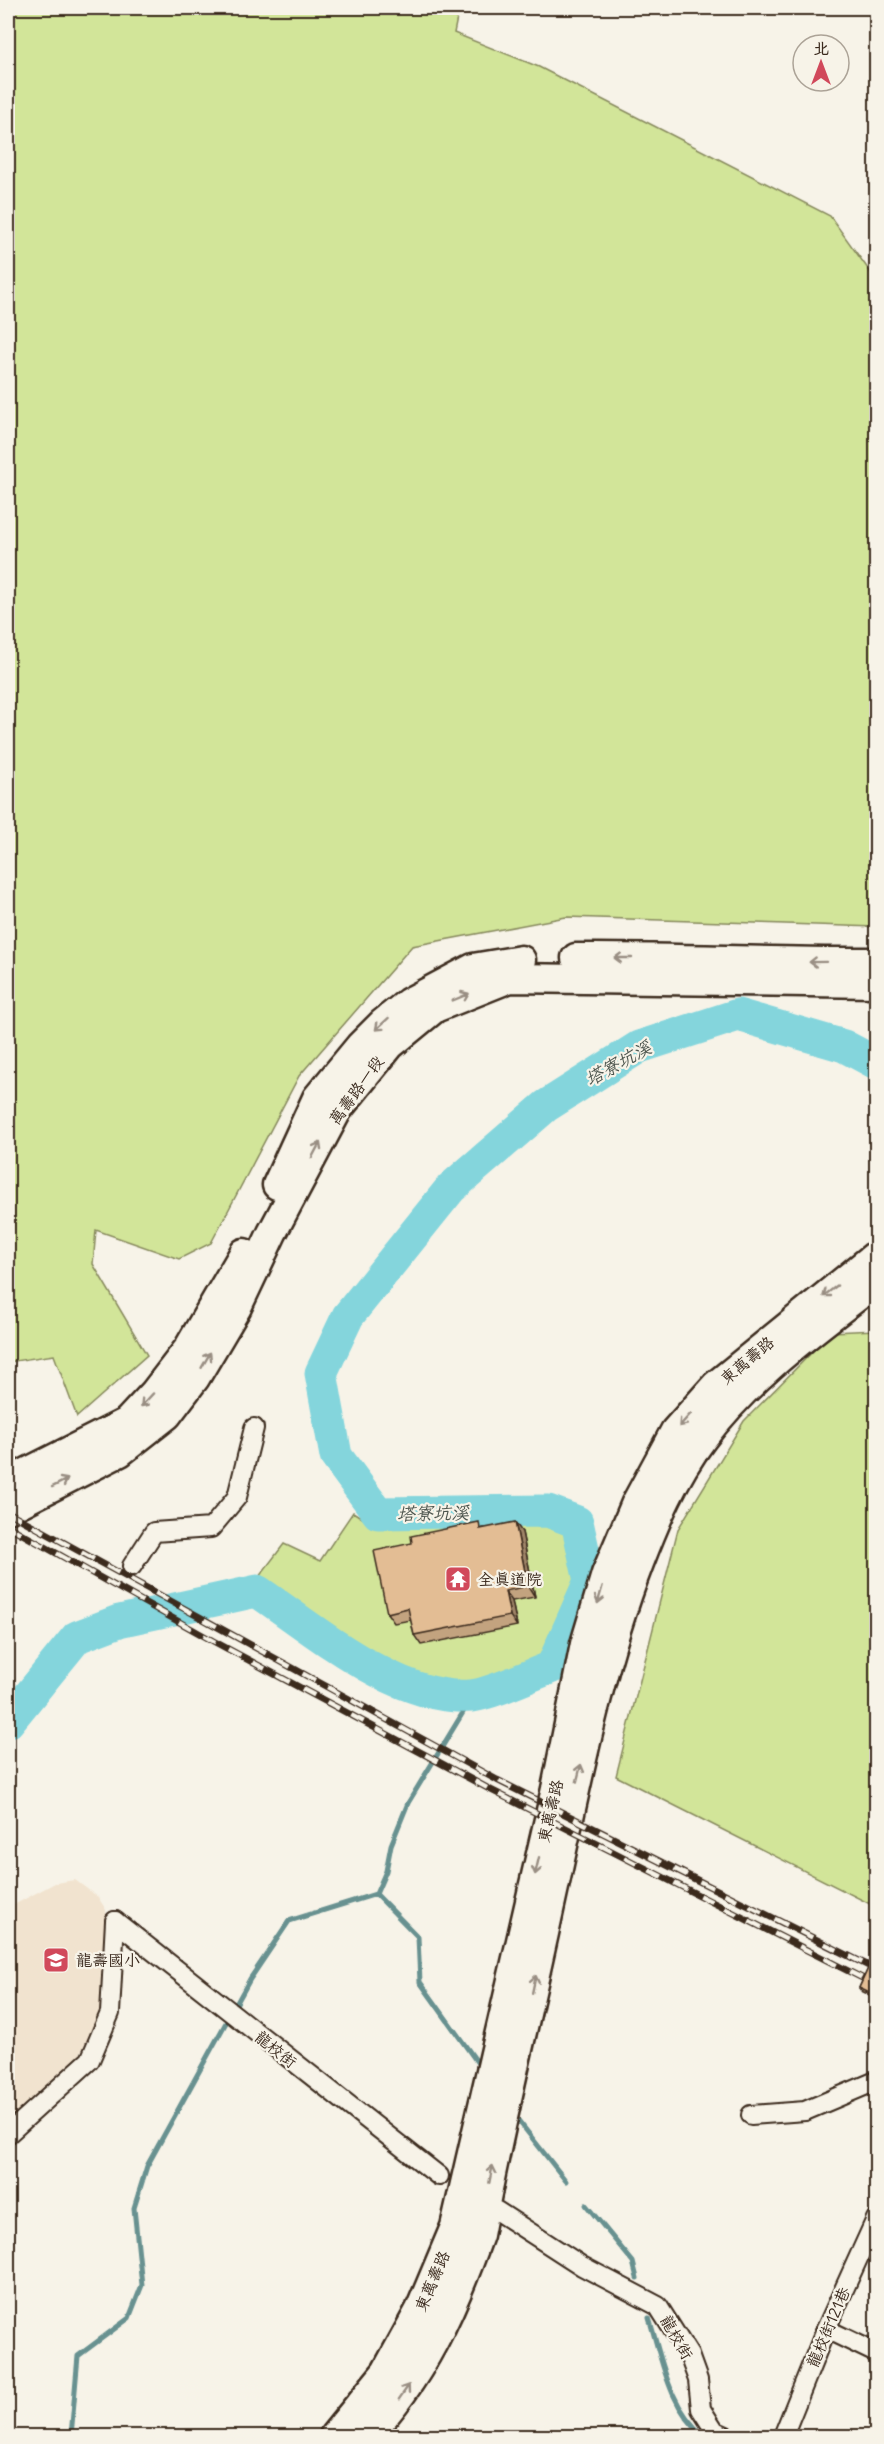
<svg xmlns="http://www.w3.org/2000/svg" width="884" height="2444" viewBox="0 0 884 2444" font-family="Delius,'LXGW WenKai TC',sans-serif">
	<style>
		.built { fill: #f1e3cf }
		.green { fill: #d2e599; stroke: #86885c; stroke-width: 1.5 }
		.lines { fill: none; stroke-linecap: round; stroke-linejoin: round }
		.stream { stroke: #679190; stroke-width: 5 }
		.river { stroke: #84d5dc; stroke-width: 33 }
		.street-casing { stroke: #3b2a1e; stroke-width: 22 }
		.primary-casing { stroke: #3b2a1e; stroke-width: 33 }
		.street { stroke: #f7f3e8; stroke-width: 18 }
		.primary { stroke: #f7f3e8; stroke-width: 28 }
		.rail-casing { stroke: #3b2a1e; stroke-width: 7 }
		.rail { stroke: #f7f3e8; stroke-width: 4.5; stroke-dasharray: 14; stroke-linecap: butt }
		.wall { fill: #c3a37f; stroke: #3b2a1e; stroke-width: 1.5 }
		.shaded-wall { fill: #9f8468; stroke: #3b2a1e; stroke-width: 1.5 }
		.building { fill: #e3bd94; stroke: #3b2a1e; stroke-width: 1.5 }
		.oneway { stroke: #998e83 }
		.labels { text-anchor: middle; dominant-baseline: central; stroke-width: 4.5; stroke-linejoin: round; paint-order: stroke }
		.street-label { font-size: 16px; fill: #3b2a1e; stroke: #f7f3e8 }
		.poi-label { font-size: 16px; fill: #3b2a1e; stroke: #f7f3e8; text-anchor: start }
		.water-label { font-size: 18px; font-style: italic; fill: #4d554e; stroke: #f7f3e8 }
	</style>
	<rect width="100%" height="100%" fill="#f7f3e8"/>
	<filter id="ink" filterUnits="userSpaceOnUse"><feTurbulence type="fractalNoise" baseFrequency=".0167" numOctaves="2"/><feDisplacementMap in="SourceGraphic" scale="12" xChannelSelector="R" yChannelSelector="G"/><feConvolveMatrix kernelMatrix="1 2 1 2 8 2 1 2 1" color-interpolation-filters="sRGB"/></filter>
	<g filter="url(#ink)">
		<path class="built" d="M75 1880 98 1897 106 1910 104 2010 78 2058 8 2124V1908L55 1883Z"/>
		<g class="green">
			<path d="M8 8H459L454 33 539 67 830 216 876 280V927L566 917 412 946 299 1076 211 1243 179 1259 96 1230 93 1264 147 1355 77 1417 54 1355 8 1362Z"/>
			<path d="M876 1330V1907L616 1776 678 1529 744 1421 832 1332Z"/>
			<path d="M353 1512 373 1525 538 1522 569 1531 580 1578 550 1656 482 1683 449 1688 389 1669 255 1582 284 1544 320 1561Z"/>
		</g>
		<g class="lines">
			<g class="stream">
				<path d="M376 1894 418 1937 420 1982 477 2062"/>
				<path d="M514 2115 566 2181"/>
				<path d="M586 2205 633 2262 637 2278"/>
				<path d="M649 2318C662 2360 669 2408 704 2436"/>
				<path d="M71 2436 78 2356 129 2318 142 2285 134 2208 147 2166 250 1979 289 1921 376 1894 386 1871 391 1845 408 1803 473 1696"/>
			</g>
			<path class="river" d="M8 1722 77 1637 119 1621 257 1591C315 1630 399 1702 471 1696 491 1694 531 1675 552 1667L590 1581 577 1522 548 1511 378 1513 336 1456 321 1373 348 1316 451 1188 546 1106 639 1047 738 1015 844 1046 876 1063"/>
			<defs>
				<g id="street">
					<path d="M132 1566 154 1532 211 1528 237 1497 254 1428"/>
					<path d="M115 1921 439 2176"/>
					<path d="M751 2115 805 2111 876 2081"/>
					<path d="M8 2134 90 2060 110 2013 115 1921"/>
					<path d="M497 2211 582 2266 658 2306 689 2355 698 2380 701 2409 715 2431 726 2436"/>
					<path d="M826 2329 876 2353"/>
					<path d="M783 2436 826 2329 876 2219"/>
				</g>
				<g id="primary">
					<path d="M576 958C676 957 776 963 876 962"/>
					<path d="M277 1185 317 1098 360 1046 383 1023 409 1002 473 968 521 960"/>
					<path d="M8 1482 127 1422 154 1393 188 1349 244 1253"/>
					<path d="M8 1509 120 1452 167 1415 195 1378 237 1307 272 1233 338 1109 390 1045 435 1008 510 978 876 983"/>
					<path d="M334 2436 386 2372 420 2310 455 2227 556 1789 585 1644 606 1574 636 1503 675 1431 716 1385 876 1255"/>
					<path d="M366 2436C422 2378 452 2310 479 2235 499 2126 526 2018 549 1910 575 1793 596 1675 639 1563 656 1519 674 1476 702 1439 750 1375 814 1330 876 1282"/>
				</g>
			</defs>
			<use href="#street" class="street-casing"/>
			<use href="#primary" class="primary-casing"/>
			<use href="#street" class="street"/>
			<use href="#primary" class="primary"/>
			<defs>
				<g id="rail">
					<path d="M8 1512 497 1780 875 1969"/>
					<path d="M8 1526 215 1642 491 1790 868 1981"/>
				</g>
			</defs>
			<use href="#rail" class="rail-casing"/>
			<use href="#rail" class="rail"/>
		</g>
		<g class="wall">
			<path d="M483 1528 522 1532 535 1597 512 1601 517 1626 421 1645 414 1635 411 1620 394 1623 387 1613Z"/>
			<path d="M876 1951V1998L861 1991 859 1988Z"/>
		</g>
		<g class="shaded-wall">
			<path d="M515 1522 522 1532 535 1597 528 1586Z"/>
			<path d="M505 1591 512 1601 517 1626 510 1616Z"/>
		</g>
		<g class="building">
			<path d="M479 1522 480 1529 515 1522 528 1586 505 1591 510 1616 414 1635 408 1608 387 1613 374 1551 412 1543 411 1536Z"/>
			<path d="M876 1951V1996L859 1988Z"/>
		</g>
		<defs><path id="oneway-shaft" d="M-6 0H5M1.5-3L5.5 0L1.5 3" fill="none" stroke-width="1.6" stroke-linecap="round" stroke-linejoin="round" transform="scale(1.5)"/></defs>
		<g class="oneway">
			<use href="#oneway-shaft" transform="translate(623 958) rotate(180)"/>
			<use href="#oneway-shaft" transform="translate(818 962) rotate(179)"/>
			<use href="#oneway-shaft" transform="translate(461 997) rotate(-23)"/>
			<use href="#oneway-shaft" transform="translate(382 1024) rotate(138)"/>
			<use href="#oneway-shaft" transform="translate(316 1150) rotate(-62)"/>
			<use href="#oneway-shaft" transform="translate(830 1291) rotate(142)"/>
			<use href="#oneway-shaft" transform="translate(206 1360) rotate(-60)"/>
			<use href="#oneway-shaft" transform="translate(147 1400) rotate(133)"/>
			<use href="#oneway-shaft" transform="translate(685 1420) rotate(132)"/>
			<use href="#oneway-shaft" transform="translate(60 1483) rotate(-27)"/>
			<use href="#oneway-shaft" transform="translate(600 1595) rotate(106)"/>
			<use href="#oneway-shaft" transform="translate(579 1773) rotate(-76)"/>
			<use href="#oneway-shaft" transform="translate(537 1866) rotate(103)"/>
			<use href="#oneway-shaft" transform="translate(534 1984) rotate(-78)"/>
			<use href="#oneway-shaft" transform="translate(491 2174) rotate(-79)"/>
			<use href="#oneway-shaft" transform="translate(404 2392) rotate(-55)"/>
		</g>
	</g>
	<defs>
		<symbol id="temple-square" viewBox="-11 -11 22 22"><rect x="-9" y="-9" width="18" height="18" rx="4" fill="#d1495b" stroke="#f7f3e8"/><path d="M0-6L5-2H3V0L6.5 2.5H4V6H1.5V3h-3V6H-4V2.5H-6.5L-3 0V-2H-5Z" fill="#fff"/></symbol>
		<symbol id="school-square" viewBox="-11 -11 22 22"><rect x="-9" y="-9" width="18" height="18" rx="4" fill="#d1495b" stroke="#f7f3e8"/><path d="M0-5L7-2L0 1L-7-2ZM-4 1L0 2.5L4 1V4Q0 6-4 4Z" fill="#fff"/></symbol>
	</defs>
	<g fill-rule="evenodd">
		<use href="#temple-square" x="443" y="1564" width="30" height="30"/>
		<use href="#school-square" x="41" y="1945" width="30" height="30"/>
	</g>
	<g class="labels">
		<g class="street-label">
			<text transform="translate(356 1090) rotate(-54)">萬壽路一段</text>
			<text transform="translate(747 1360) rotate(-40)">東萬壽路</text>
			<text transform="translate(550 1811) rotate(-77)">東萬壽路</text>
			<text transform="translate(276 2049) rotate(38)">龍校街</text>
			<text transform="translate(432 2281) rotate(-67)">東萬壽路</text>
			<text transform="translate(828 2327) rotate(-67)">龍校街121巷</text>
			<text transform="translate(677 2337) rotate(60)">龍校街</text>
		</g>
		<g class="poi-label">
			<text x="478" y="1579">全真道院</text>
			<text x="76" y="1960">龍壽國小</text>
		</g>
		<g class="water-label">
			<text transform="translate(618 1063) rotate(-29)">塔寮坑溪</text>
			<text transform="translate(433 1513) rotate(-1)">塔寮坑溪</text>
		</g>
	</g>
	<rect width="884" height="2444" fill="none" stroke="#f7f3e8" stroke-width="30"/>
	<rect x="15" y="15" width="854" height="2414" fill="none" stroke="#3b2a1e" stroke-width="2" filter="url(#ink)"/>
	<g transform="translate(821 63)"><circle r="28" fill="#f7f3e8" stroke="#aca397" stroke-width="1.5"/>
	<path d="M0-4.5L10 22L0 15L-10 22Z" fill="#d1495b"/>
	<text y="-9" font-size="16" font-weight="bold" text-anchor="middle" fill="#3b2a1e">北</text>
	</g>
</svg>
